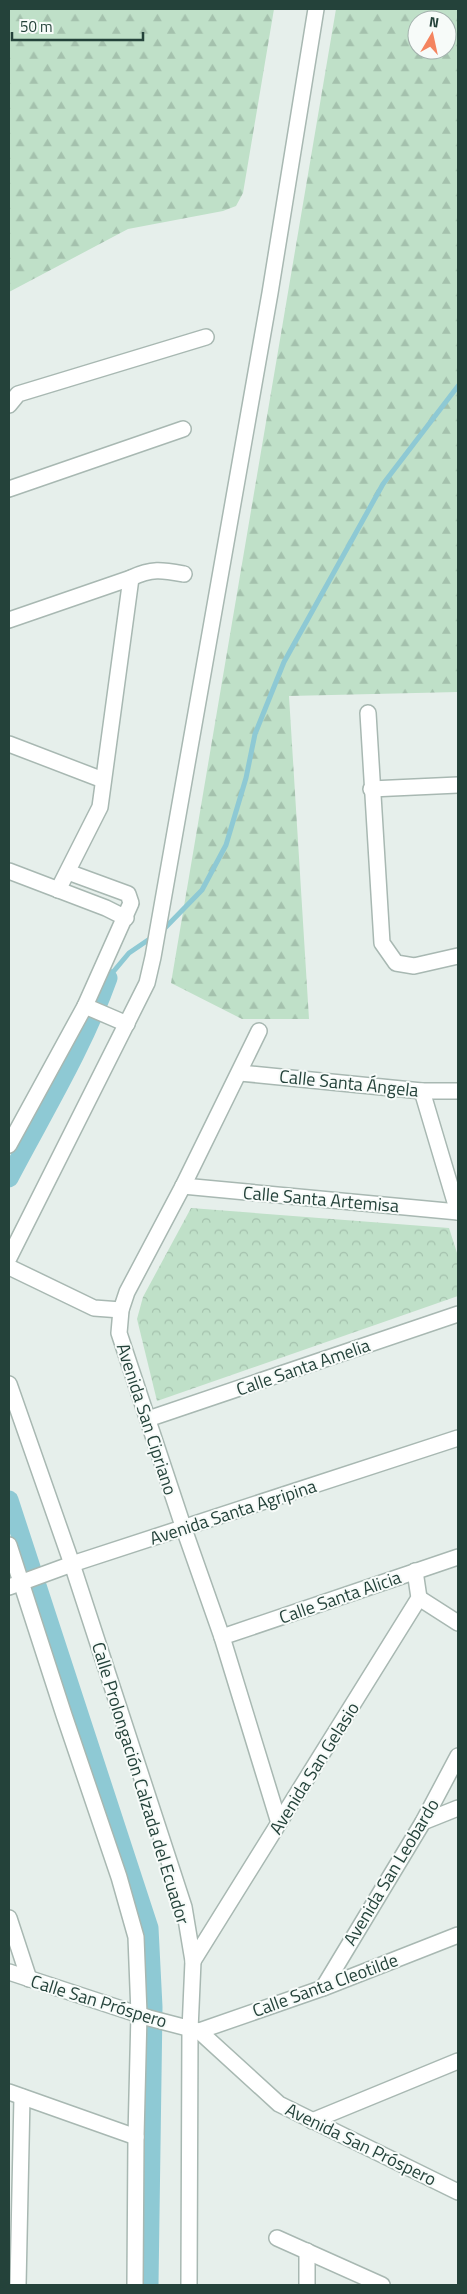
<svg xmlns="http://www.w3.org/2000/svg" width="467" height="2294" viewBox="0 0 467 2294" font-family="'Titillium Web',sans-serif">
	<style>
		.forest { fill: url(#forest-firs); fill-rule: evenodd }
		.park { fill: url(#park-crowns) }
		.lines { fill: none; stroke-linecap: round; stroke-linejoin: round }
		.stream { stroke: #8ec9d4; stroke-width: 5 }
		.canal { stroke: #8ec9d4; stroke-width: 19 }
		.minor-casing { stroke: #a8b8b2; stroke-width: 18 }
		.minor { stroke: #fff; stroke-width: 15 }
		.labels { text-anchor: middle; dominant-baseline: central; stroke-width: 4; stroke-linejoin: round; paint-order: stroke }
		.street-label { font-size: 18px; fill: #24423a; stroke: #f7fbf9 }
	</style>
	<defs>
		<pattern id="forest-firs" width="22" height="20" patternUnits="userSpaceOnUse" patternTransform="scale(1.25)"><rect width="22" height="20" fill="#bfe0c8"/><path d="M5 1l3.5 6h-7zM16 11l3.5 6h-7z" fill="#a4c1ad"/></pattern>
		<pattern id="park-crowns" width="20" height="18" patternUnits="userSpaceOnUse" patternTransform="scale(1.25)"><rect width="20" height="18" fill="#bfe0c8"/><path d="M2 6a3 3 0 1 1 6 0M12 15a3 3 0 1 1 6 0" fill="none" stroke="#a4c1ad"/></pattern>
	</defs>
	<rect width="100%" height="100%" fill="#e6efeb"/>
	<g class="forest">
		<path d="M9 9H274L243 193 236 206 223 211 128 229 9 292Z"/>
		<path d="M336 9H458V692L289 696 309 1019H242L171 983ZM417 20H447V50H417Z"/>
	</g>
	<path class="park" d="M191 1208 449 1228 458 1256V1296L157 1401 137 1319 143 1297Z"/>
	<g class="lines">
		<g class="stream">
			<path d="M163 930 202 890 226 845 246 778 255 734 284 662 383 484 458 386"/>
			<path d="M108 978 129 953 154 936"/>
		</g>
		<g class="canal">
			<path d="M9 1178C43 1113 83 1048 108 978"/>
			<path d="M9 1500 149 1928 153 2007 149 2285"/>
		</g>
		<defs>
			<g id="minor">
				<path d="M9 405 18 394 206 337"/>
				<path d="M9 489 183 429"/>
				<path d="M9 620 131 578C152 568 162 570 184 574"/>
				<path d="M368 713 382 943 396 963 414 966 458 956"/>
				<path d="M9 744 103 780"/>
				<path d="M371 789 458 785"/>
				<path d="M9 871 106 908 126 918"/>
				<path d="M68 872 128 894 131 903 85 1006"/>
				<path d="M58 890 100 807 131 578"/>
				<path d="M259 1031 183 1186 127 1292 121 1310 119 1333 184 1529 222 1637 279 1823"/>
				<path d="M240 1073 422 1091H458"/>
				<path d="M422 1091 458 1212"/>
				<path d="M9 1145 85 1006 127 1024"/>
				<path d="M183 1186 458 1212"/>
				<path d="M9 1258 147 983 153 957 270 293 316 9"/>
				<path d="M9 1267 94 1308 121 1310"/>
				<path d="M9 1384 72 1564 184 1907 193 1961 190 2030 189 2285"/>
				<path d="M148 1419 458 1314"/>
				<path d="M9 1545 64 1715 119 1877 136 1937 139 2014 136 2137 135 2285"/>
				<path d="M9 1587 72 1564 458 1438"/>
				<path d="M419 1598 458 1623"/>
				<path d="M222 1637 458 1557"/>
				<path d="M423 1822 458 1808"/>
				<path d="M9 1918 29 1979"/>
				<path d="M193 1961 419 1598 415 1571"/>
				<path d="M9 1972 149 2018 199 2031 323 1988 458 1935"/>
				<path d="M323 1988 423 1822 458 1756"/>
				<path d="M199 2031 279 2104 458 2192"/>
				<path d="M9 2092 136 2137"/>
				<path d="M312 2121 458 2061"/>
				<path d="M277 2238 382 2285"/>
				<path d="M307 2251V2285"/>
				<path d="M18 2285 22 2097"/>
			</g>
		</defs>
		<use href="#minor" class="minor-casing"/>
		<use href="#minor" class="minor"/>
	</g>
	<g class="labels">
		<g class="street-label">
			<text transform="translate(349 1083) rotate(6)">Calle Santa Ángela</text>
			<text transform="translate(321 1199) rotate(5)">Calle Santa Artemisa</text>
			<text transform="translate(303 1367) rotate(-19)">Calle Santa Amelia</text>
			<text transform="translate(147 1419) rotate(72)">Avenida San Cipriano</text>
			<text transform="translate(233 1512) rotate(-18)">Avenida Santa Agripina</text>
			<text transform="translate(340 1597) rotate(-19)">Calle Santa Alicia</text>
			<text transform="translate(314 1768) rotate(-58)">Avenida San Gelasio</text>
			<text transform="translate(141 1783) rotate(73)">Calle Prolongación Calzada del Ecuador</text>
			<text transform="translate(391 1872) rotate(-59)">Avenida San Leobardo</text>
			<text transform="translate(325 1985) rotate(-20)">Calle Santa Cleotilde</text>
			<text transform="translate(99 2001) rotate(17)">Calle San Próspero</text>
			<text transform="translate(361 2144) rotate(26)">Avenida San Próspero</text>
		</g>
	</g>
	<rect width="467" height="2294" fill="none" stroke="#24423a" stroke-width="20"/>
	<g transform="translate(432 35) rotate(9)"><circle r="24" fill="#f7fbf9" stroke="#a3b1ad"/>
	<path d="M0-4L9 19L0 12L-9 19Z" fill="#f4845f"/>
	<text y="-8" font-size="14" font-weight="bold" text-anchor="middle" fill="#24423a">N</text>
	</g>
	<path d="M12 32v8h131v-8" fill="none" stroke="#24423a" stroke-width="2.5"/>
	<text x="20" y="32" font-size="15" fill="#24423a" stroke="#f7fbf9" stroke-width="4" paint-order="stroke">50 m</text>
</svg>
